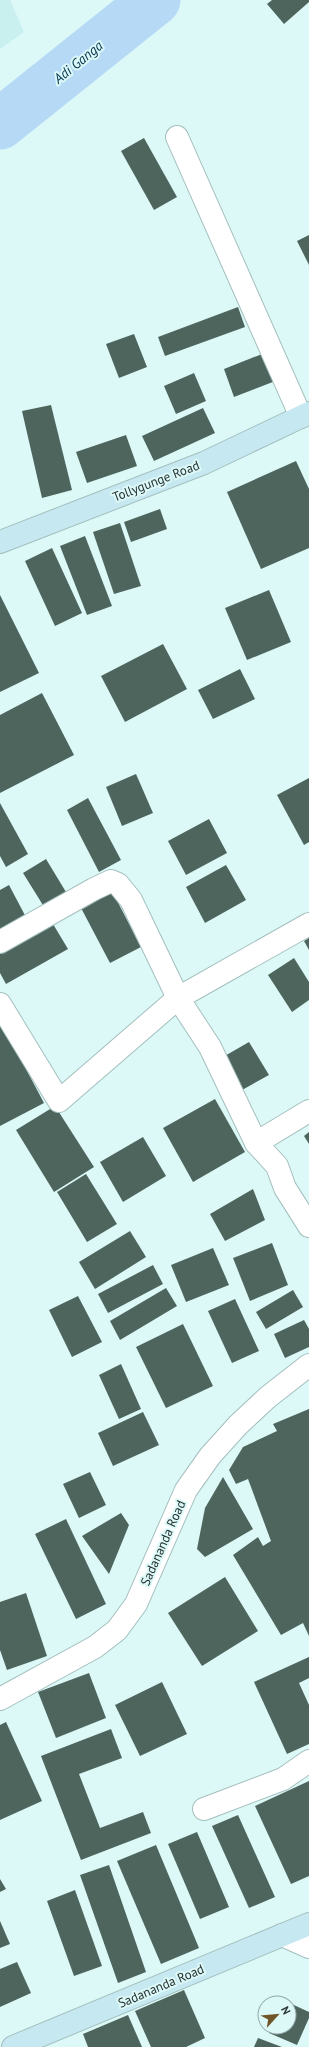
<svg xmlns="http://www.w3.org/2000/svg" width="309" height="2047" viewBox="0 0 309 2047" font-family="'PT Sans',sans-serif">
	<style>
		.built { fill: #c9efef }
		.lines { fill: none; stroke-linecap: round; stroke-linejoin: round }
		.river { stroke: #b6daf6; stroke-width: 51 }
		.building { fill: #4e655d }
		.street-casing { stroke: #a3bfbe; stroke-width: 24 }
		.secondary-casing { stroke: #a3bfbe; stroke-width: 24 }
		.street { stroke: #fff; stroke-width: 22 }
		.secondary { stroke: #c6e8f0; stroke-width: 22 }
		.labels { text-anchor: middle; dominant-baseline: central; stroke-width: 4; stroke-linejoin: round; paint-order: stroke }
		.street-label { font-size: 13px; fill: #273232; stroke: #dcf9f8 }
		.water-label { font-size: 14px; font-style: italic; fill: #00314d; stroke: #dcf9f8 }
	</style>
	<rect width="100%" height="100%" fill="#dcf9f8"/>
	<path class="built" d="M0 0H10L24 32 0 49Z"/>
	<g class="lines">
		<path class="river" d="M0 124 155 0"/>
	</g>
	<g class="building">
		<path d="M272 0H309V2L284 24 267 4Z"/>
		<path d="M144 138 177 197 154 210 121 151Z"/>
		<path d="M309 235V265L297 241Z"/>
		<path d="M238 307 245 327 165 356 158 337Z"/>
		<path d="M134 334 147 367 119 378 106 344Z"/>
		<path d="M267 352 278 380 234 397 224 369Z"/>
		<path d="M194 373 206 401 176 414 164 386Z"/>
		<path d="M51 405 72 490 42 498 22 411Z"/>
		<path d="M203 408 215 433 154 461 142 436Z"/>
		<path d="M126 435 137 466 87 483 76 452Z"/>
		<path d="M296 461 309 489V548L261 569 227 492Z"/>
		<path d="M160 509 167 529 131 542 124 522Z"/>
		<path d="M120 523 141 586 114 594 93 532Z"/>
		<path d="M85 536 112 606 87 615 60 546Z"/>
		<path d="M52 548 82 613 55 626 25 561Z"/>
		<path d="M269 590 291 642 247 660 225 608Z"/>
		<path d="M0 595 39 673 0 692Z"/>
		<path d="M163 644 187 689 125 722 101 676Z"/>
		<path d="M240 669 255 699 213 719 198 690Z"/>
		<path d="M42 693 74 755 0 793V715Z"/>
		<path d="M136 774 153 813 122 826 106 787Z"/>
		<path d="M309 778V842L304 845 277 795Z"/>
		<path d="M88 798 121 860 99 872 67 810Z"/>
		<path d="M0 803 28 854 6 867 0 856Z"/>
		<path d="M209 819 227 853 186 875 168 841Z"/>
		<path d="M46 859 69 897 46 910 23 873Z"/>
		<path d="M226 865 246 900 205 923 186 887Z"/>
		<path d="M9 885 28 921 0 936V890Z"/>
		<path d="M111 889 141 947 110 963 80 906Z"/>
		<path d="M50 919 68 949 6 984 0 973V947Z"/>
		<path d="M309 938V950L304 941Z"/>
		<path d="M294 958 309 982V1000L292 1012 268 975Z"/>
		<path d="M0 1020 44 1103 0 1126Z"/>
		<path d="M249 1042 269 1075 242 1090 223 1057Z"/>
		<path d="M215 1099 245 1152 193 1182 163 1128Z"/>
		<path d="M55 1106 94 1167 54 1192 16 1130Z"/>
		<path d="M309 1132V1144L304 1136Z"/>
		<path d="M143 1137 166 1176 123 1202 100 1162Z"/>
		<path d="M86 1174 117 1224 87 1242 57 1192Z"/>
		<path d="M253 1189 265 1220 225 1241 210 1214Z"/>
		<path d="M130 1231 146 1257 95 1289 79 1262Z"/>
		<path d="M272 1243 288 1285 250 1301 233 1258Z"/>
		<path d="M213 1248 229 1285 186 1302 171 1265Z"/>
		<path d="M153 1265 163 1284 108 1313 98 1294Z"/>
		<path d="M166 1288 177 1306 120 1340 110 1321Z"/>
		<path d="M293 1290 303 1307 266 1329 256 1312Z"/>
		<path d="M78 1296 102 1342 72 1357 49 1310Z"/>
		<path d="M235 1299 259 1351 232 1363 208 1311Z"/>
		<path d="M304 1320 309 1329V1347L285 1358 274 1334Z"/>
		<path d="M183 1324 213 1386 166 1408 136 1347Z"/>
		<path d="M121 1364 141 1409 119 1419 99 1375Z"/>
		<path d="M309 1409V1636L303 1623 281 1635 233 1555 258 1537 263 1546 271 1541 248 1479 236 1484 229 1470 243 1447 277 1431 273 1424Z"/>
		<path d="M143 1412 159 1445 113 1466 98 1433Z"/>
		<path d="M90 1472 106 1505 79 1518 63 1484Z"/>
		<path d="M223 1477 253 1529 205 1557 197 1549 205 1508Z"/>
		<path d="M121 1513 129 1525 109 1574 82 1536Z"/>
		<path d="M66 1519 106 1604 76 1619 35 1534Z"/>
		<path d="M225 1577 258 1631 202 1666 168 1613Z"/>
		<path d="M26 1593 47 1656 7 1670 0 1650V1602Z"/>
		<path d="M309 1657V1678L299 1683 309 1705V1744L287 1754 254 1682Z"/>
		<path d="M89 1673 106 1718 56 1738 38 1692Z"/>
		<path d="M162 1682 187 1734 140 1756 115 1705Z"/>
		<path d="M6 1722 42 1801 0 1820V1725Z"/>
		<path d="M111 1729 122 1758 79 1774 100 1828 143 1812 151 1833 81 1860 41 1756Z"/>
		<path d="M309 1781V1876L291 1884 255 1806Z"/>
		<path d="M238 1815 275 1897 249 1908 212 1826Z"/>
		<path d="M197 1832 229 1907 200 1919 168 1844Z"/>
		<path d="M156 1845 199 1948 161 1964 117 1861Z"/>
		<path d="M109 1865 146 1972 118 1983 80 1875Z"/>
		<path d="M0 1879 6 1889 0 1892Z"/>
		<path d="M75 1890 102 1966 74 1976 47 1901Z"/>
		<path d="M0 1921 10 1944 0 1948Z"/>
		<path d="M17 1962 31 1993 0 2007V1969Z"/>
		<path d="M184 1990 205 2038 186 2047H151L135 2011Z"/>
		<path d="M283 2000 309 2012V2018L297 2045 269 2033 272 2027H289V2003H282Z"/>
		<path d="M128 2015 142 2047H88L83 2034Z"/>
		<path d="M258 2038 282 2047H254Z"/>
	</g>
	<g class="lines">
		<defs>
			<g id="street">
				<path d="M177 137 301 417"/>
				<path d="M0 942 94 889 111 881 118 884 131 900 178 998 210 1047 256 1143 309 1111"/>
				<path d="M0 1004 59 1101 178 998 309 924"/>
				<path d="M256 1143 277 1166 285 1188 309 1226"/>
				<path d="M0 1699 95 1647 117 1630 136 1604 186 1490 210 1456 238 1425 268 1397 309 1365"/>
				<path d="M204 1809 283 1779 309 1761"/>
				<path d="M282 1935 309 1947"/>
			</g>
			<g id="secondary">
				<path d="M0 542 204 463 309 413"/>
				<path d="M13 2047 309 1924"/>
			</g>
		</defs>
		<use href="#street" class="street-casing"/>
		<use href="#secondary" class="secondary-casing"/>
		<use href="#street" class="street"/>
		<use href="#secondary" class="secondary"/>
	</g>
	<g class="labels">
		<g class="street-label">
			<text transform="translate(156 481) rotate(-21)">Tollygunge Road</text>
			<text transform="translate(163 1543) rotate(-66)">Sadananda Road</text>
			<text transform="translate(161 1986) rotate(-23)">Sadananda Road</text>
		</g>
		<g class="water-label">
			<text transform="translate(78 62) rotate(-39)">Adi Ganga</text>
		</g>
	</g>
	<g transform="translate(277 2015) rotate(63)"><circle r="19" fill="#dcf9f8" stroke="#94a9a9"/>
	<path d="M0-3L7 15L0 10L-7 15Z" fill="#6f5527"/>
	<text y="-6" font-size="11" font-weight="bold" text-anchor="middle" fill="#273232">N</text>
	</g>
</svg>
